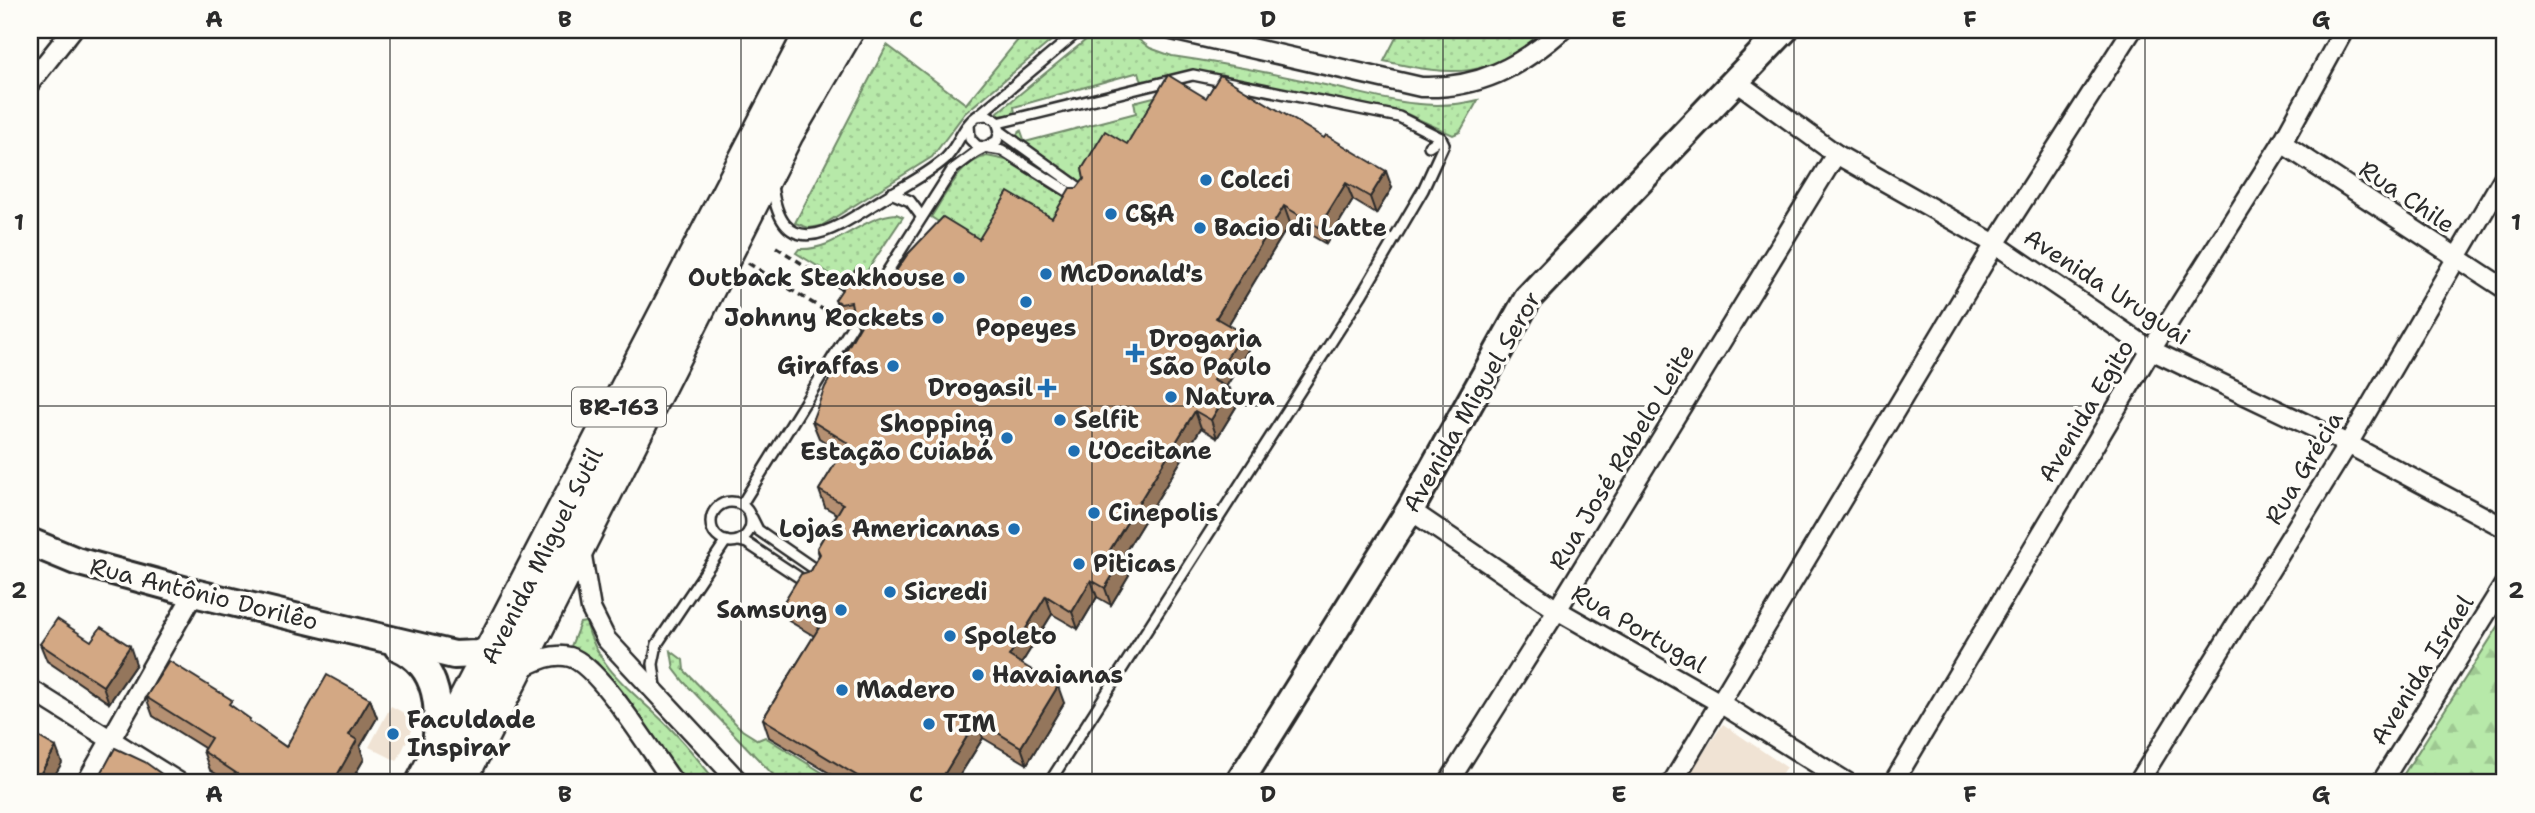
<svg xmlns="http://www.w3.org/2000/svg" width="2535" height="813" viewBox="0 0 2535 813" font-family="'Shantell Sans',sans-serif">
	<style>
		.built { fill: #f0e3d4 }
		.grass { fill: url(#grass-dots); stroke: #718a6a; stroke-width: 2 }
		.forest { fill: url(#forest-firs); stroke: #718a6a; stroke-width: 2 }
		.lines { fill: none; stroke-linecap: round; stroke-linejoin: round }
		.lane-casing { stroke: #2b2b2b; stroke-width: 14 }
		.street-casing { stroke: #2b2b2b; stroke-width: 23 }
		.secondary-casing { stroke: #2b2b2b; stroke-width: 32 }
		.highway-casing { stroke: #2b2b2b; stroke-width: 38 }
		.path { stroke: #2b2b2b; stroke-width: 3.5; stroke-dasharray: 7 5; stroke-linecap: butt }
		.lane { stroke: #fdfcf7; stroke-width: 9 }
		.street { stroke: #fdfcf7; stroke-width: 18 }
		.secondary { stroke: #fdfcf7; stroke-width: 26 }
		.highway { stroke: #fdfcf7; stroke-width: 33 }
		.wall { fill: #b59072; stroke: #2b2b2b; stroke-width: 2 }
		.shaded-wall { fill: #94765c; stroke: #2b2b2b; stroke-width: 2 }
		.building { fill: #d3a884; stroke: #2b2b2b; stroke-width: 2 }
		.grid { fill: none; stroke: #2b2b2b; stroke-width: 2; stroke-opacity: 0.55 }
		.poi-dot { fill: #1f6fb2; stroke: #fdfcf7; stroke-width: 2.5 }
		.labels { text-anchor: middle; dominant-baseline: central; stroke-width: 7; stroke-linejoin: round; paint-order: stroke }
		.shield { fill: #fdfcf7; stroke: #6a6a68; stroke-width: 2 }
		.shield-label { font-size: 23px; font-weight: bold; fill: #2b2b2b }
		.poi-label { font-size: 24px; font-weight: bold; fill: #2b2b2b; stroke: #fdfcf7; text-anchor: start }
		.street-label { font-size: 24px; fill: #2b2b2b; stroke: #fdfcf7 }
		.neatline { fill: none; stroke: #2b2b2b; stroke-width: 2.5 }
		.grid-label { font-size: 23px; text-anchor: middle; font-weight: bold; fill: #2b2b2b }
	</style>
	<defs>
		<pattern id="grass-dots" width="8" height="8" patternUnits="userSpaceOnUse" patternTransform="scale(1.75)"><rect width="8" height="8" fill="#b7e9a9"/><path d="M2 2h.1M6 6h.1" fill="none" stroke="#9ec892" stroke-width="1.8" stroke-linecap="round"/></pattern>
		<pattern id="forest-firs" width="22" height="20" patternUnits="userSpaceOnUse" patternTransform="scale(1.75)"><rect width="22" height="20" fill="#b7e9a9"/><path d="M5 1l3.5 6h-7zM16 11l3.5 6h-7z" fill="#9ec892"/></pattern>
	</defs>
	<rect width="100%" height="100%" fill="#fdfcf7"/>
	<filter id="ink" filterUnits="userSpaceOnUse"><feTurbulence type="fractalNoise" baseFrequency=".0143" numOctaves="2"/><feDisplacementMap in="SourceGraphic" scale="14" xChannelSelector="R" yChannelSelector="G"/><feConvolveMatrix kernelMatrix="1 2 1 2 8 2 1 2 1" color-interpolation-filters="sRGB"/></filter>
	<g filter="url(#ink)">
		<g class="built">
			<path d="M391 706 417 720 397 761 369 747Z"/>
			<path d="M1723 724 1786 767 1775 783H1683Z"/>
		</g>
		<g class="grass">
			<path d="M1026 30H1064L965 113 932 157 821 226 809 228 795 223 887 45 966 104Z"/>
			<path d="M1098 30H1126L1150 48 1172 56C1221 63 1271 73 1320 84 1373 95 1423 114 1478 100L1460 132 1453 135 1407 114 1194 70 1142 82 1139 72 1014 107 1015 114 998 116V112Z"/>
			<path d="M1400 30H1547C1489 79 1455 77 1384 61Z"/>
			<path d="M1173 92 1132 158 1085 187 1012 138 1021 131 1025 142 1136 113 1134 102Z"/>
			<path d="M987 156 1006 160 1075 203 1058 232 985 252 931 217C946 195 959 162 987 156Z"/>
			<path d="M896 214 903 217 855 289 796 253 799 249C837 251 859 217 896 214Z"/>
			<path d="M586 622C597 668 632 691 664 722 684 741 700 762 717 783H685L597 662 570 649 580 623Z"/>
			<path d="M671 651 683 660 684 670 742 730 758 740 765 737 839 783H781L684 682 674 669Z"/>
		</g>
		<path class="forest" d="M2505 616V783H2398Z"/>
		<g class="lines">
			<defs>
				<g id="lane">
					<path d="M980 114 1080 30"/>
					<path d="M998 123 1193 75 1399 117 1441 138 1444 144 1423 190 1362 294 1049 783"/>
					<path d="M969 125 970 139 977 146 1002 150 1080 199 1085 192 1000 131"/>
					<path d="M1429 146 1441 138"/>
					<path d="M772 185C782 269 838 227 881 200 902 187 927 175 945 159 958 147 962 126 977 116L987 115 997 121 1000 131 997 141 976 152 952 170 875 291"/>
					<path d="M891 193 910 201 921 216"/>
					<circle cx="731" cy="522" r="20"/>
					<path d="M742 504 853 325"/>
					<path d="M752 518 758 530 819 572"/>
					<path d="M739 541 747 543 809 584"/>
					<path d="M656 687 653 664 657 644 726 541"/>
				</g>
				<g id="street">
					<path d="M1172 30 1421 87C1478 89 1520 67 1562 30"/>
					<path d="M1734 80 1836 154 1995 244 2151 350 2348 444 2505 528"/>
					<path d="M30 83 72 30"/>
					<path d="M2282 143 2505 289"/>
					<path d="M1410 510 1557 610 1720 703 1848 783"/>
					<path d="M581 550 591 609 606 639 740 783"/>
					<path d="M518 670C534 662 552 652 570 657 600 666 653 755 674 783"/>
					<path d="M30 689 180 783"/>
					<path d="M86 783 194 593"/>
					<path d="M1448 783 1557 610 1836 154"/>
					<path d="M1672 783 1995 244 2132 30"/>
					<path d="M1893 783 2151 350 2282 143 2344 30"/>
					<path d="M2138 783 2348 444 2505 175"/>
					<path d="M2381 783 2505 583"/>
				</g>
				<g id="secondary">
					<path d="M30 542 76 561 194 593 454 655 478 654 495 649"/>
					<path d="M398 647C441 666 441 712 435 752"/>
					<path d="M1239 783 1410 510 1528 298 1784 30"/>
				</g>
				<g id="highway">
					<path d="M423 783 813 30"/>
					<path d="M458 783 786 134 847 30"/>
				</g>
			</defs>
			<use href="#lane" class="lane-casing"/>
			<use href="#street" class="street-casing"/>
			<use href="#secondary" class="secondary-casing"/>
			<use href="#highway" class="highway-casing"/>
			<g class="path">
				<path d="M776 247 845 291"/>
				<path d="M748 263 840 320"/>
			</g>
			<use href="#lane" class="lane"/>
			<use href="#street" class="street"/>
			<use href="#secondary" class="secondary"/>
			<use href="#highway" class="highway"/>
		</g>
		<g class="wall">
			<path d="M1206 98 1392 188 1376 214 1353 200 1326 244 1290 223 1228 325 1248 350 1226 387 1236 407 1217 438 1201 428 1122 557 1129 575 1111 605 1097 597 1078 629 1052 614 1021 664 1064 703 1027 764 983 738 955 783H846L769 737 763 719 814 636 789 621 783 603 811 571 819 555 817 548 837 514 825 507 819 490 842 453 819 438 812 421 859 328 856 320 847 321 842 318 835 300 866 280 886 286 979 239 1052 218 1077 188 1127 144Z"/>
			<path d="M91 641 136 664 109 703 47 661 40 644Z"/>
			<path d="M146 697 234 708 252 724 286 747 370 699 377 718 360 747 364 759 350 783H230L210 770 203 751 204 748 153 716Z"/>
		</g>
		<g class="shaded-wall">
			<path d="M1386 171 1392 188 1376 214 1370 197Z"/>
			<path d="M1346 183 1353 200 1326 244 1319 227Z"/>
			<path d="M1284 206 1290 223 1222 335 1216 318Z"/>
			<path d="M1242 333 1248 350 1220 397 1213 380Z"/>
			<path d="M1230 389 1236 407 1217 438 1211 420Z"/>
			<path d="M1195 411 1201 428 1116 567 1110 550Z"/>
			<path d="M1123 558 1129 575 1111 605 1105 588Z"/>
			<path d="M1091 580 1097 597 1078 629 1072 612Z"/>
			<path d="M1046 596 1052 614 1015 674 1009 656Z"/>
			<path d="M130 646 136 664 109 703 103 686Z"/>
			<path d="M1058 686 1064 703 1027 764 1021 747Z"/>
			<path d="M370 699 377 718 360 747 364 759 350 783H335L334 781 349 735Z"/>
			<path d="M977 720 983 738 955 783H939Z"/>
			<path d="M56 747 62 763 50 783H35Z"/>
		</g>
		<g class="building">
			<path d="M1168 75 1206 98 1220 75 1324 138 1326 135 1386 171 1370 197 1346 183 1319 227 1284 206 1216 318 1242 333 1213 380 1230 389 1211 420 1195 411 1110 550 1123 558 1105 588 1091 580 1072 612 1046 596 1009 656 1058 686 1021 747 977 720 939 783H869L763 719 820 626 783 603 801 574 811 571 820 554 817 548 843 504 819 490 848 443 812 421 825 387 864 319 853 312 851 302 841 304 835 300 857 267 862 270 863 280 874 278 886 286 907 255 943 217 979 239 1008 192 1052 218 1070 188H1077L1084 179 1082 169 1105 131 1127 144Z"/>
			<path d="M57 619 91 641 101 627 130 646 103 686 40 644Z"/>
			<path d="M169 661 232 700 229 704 250 719 249 721 286 747 327 675 370 699 349 735 357 740 334 781 337 783H251L203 751 211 738 146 697Z"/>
			<path d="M30 732 56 747 35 783H30Z"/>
			<path d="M115 748 145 762 174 783H96Z"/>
		</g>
	</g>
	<path class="grid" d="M390 30V783M741 30V783M1092 30V783M1443 30V783M1794 30V783M2145 30V783M30 406H2505"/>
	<g class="poi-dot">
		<circle cx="1206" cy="180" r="7"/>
		<circle cx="1111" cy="214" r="7"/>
		<circle cx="1200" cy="228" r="7"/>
		<circle cx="1046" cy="274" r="7"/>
		<circle cx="959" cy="278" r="7"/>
		<circle cx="1026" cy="302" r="7"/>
		<circle cx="938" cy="318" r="7"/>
		<path d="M1131.5 342.5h7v7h7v7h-7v7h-7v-7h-7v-7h7z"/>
		<circle cx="893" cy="366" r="7"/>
		<path d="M1043.5 377.5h7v7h7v7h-7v7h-7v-7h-7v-7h7z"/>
		<circle cx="1171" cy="397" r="7"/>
		<circle cx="1060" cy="420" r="7"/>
		<circle cx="1007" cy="438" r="7"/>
		<circle cx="1074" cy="451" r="7"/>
		<circle cx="1094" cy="513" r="7"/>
		<circle cx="1014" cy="529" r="7"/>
		<circle cx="1079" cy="564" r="7"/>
		<circle cx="890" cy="592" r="7"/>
		<circle cx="841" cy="610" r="7"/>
		<circle cx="950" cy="636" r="7"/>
		<circle cx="978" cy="675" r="7"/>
		<circle cx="842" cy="690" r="7"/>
		<circle cx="929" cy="724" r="7"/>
		<circle cx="393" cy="734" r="7"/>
	</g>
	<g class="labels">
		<rect class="shield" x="572" y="387.5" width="94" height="39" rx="5"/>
		<g class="shield-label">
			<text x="619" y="407">BR-163</text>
		</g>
		<g class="poi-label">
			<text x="1220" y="180">Colcci</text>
			<text x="1125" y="214">C&amp;A</text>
			<text x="1214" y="228">Bacio di Latte</text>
			<text x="1060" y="274">McDonald's</text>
			<text x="945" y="278" text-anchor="end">Outback Steakhouse</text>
			<text x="924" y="318" text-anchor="end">Johnny Rockets</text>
			<text x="1026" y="328" text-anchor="middle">Popeyes</text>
			<text x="1149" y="339">Drogaria<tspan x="1149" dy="28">São Paulo</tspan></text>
			<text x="879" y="366" text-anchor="end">Giraffas</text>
			<text x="1033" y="388" text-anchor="end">Drogasil</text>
			<text x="1185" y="397">Natura</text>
			<text x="1074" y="420">Selfit</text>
			<text x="993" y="424" text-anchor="end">Shopping<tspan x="993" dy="28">Estação Cuiabá</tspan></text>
			<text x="1088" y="451">L'Occitane</text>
			<text x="1108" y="513">Cinepolis</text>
			<text x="1000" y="529" text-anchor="end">Lojas Americanas</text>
			<text x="1093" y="564">Piticas</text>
			<text x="904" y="592">Sicredi</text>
			<text x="827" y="610" text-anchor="end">Samsung</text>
			<text x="964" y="636">Spoleto</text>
			<text x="992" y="675">Havaianas</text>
			<text x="856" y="690">Madero</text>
			<text x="407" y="720">Faculdade<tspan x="407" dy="28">Inspirar</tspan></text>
			<text x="943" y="724">TIM</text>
		</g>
		<g class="street-label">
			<text transform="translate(2407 197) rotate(34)">Rua Chile</text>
			<text transform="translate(2107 287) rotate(33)">Avenida Uruguai</text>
			<text transform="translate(1472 402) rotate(-60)">Avenida Miguel Seror</text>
			<text transform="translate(2086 411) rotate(-59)">Avenida Egito</text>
			<text transform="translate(1622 457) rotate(-59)">Rua José Rabelo Leite</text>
			<text transform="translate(2304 468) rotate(-59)">Rua Grécia</text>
			<text transform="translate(542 556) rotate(-63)">Avenida Miguel Sutil</text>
			<text transform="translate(204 594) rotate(14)">Rua Antônio Dorilêo</text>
			<text transform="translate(1639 629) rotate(30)">Rua Portugal</text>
			<text transform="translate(2422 670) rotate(-58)">Avenida Israel</text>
		</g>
	</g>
	<rect width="2535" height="813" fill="none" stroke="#fdfcf7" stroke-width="77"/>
	<rect x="38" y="38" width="2458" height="736" class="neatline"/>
	<g class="grid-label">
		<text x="214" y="27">A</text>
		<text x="565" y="27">B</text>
		<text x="916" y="27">C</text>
		<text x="1268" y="27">D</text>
		<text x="1619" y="27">E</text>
		<text x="1970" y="27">F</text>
		<text x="2321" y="27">G</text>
		<text x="19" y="230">1</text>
		<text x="2516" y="230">1</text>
		<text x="19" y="598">2</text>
		<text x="2516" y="598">2</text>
		<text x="214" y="802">A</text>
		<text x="565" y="802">B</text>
		<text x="916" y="802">C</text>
		<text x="1268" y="802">D</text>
		<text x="1619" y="802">E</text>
		<text x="1970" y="802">F</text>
		<text x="2321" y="802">G</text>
	</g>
</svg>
